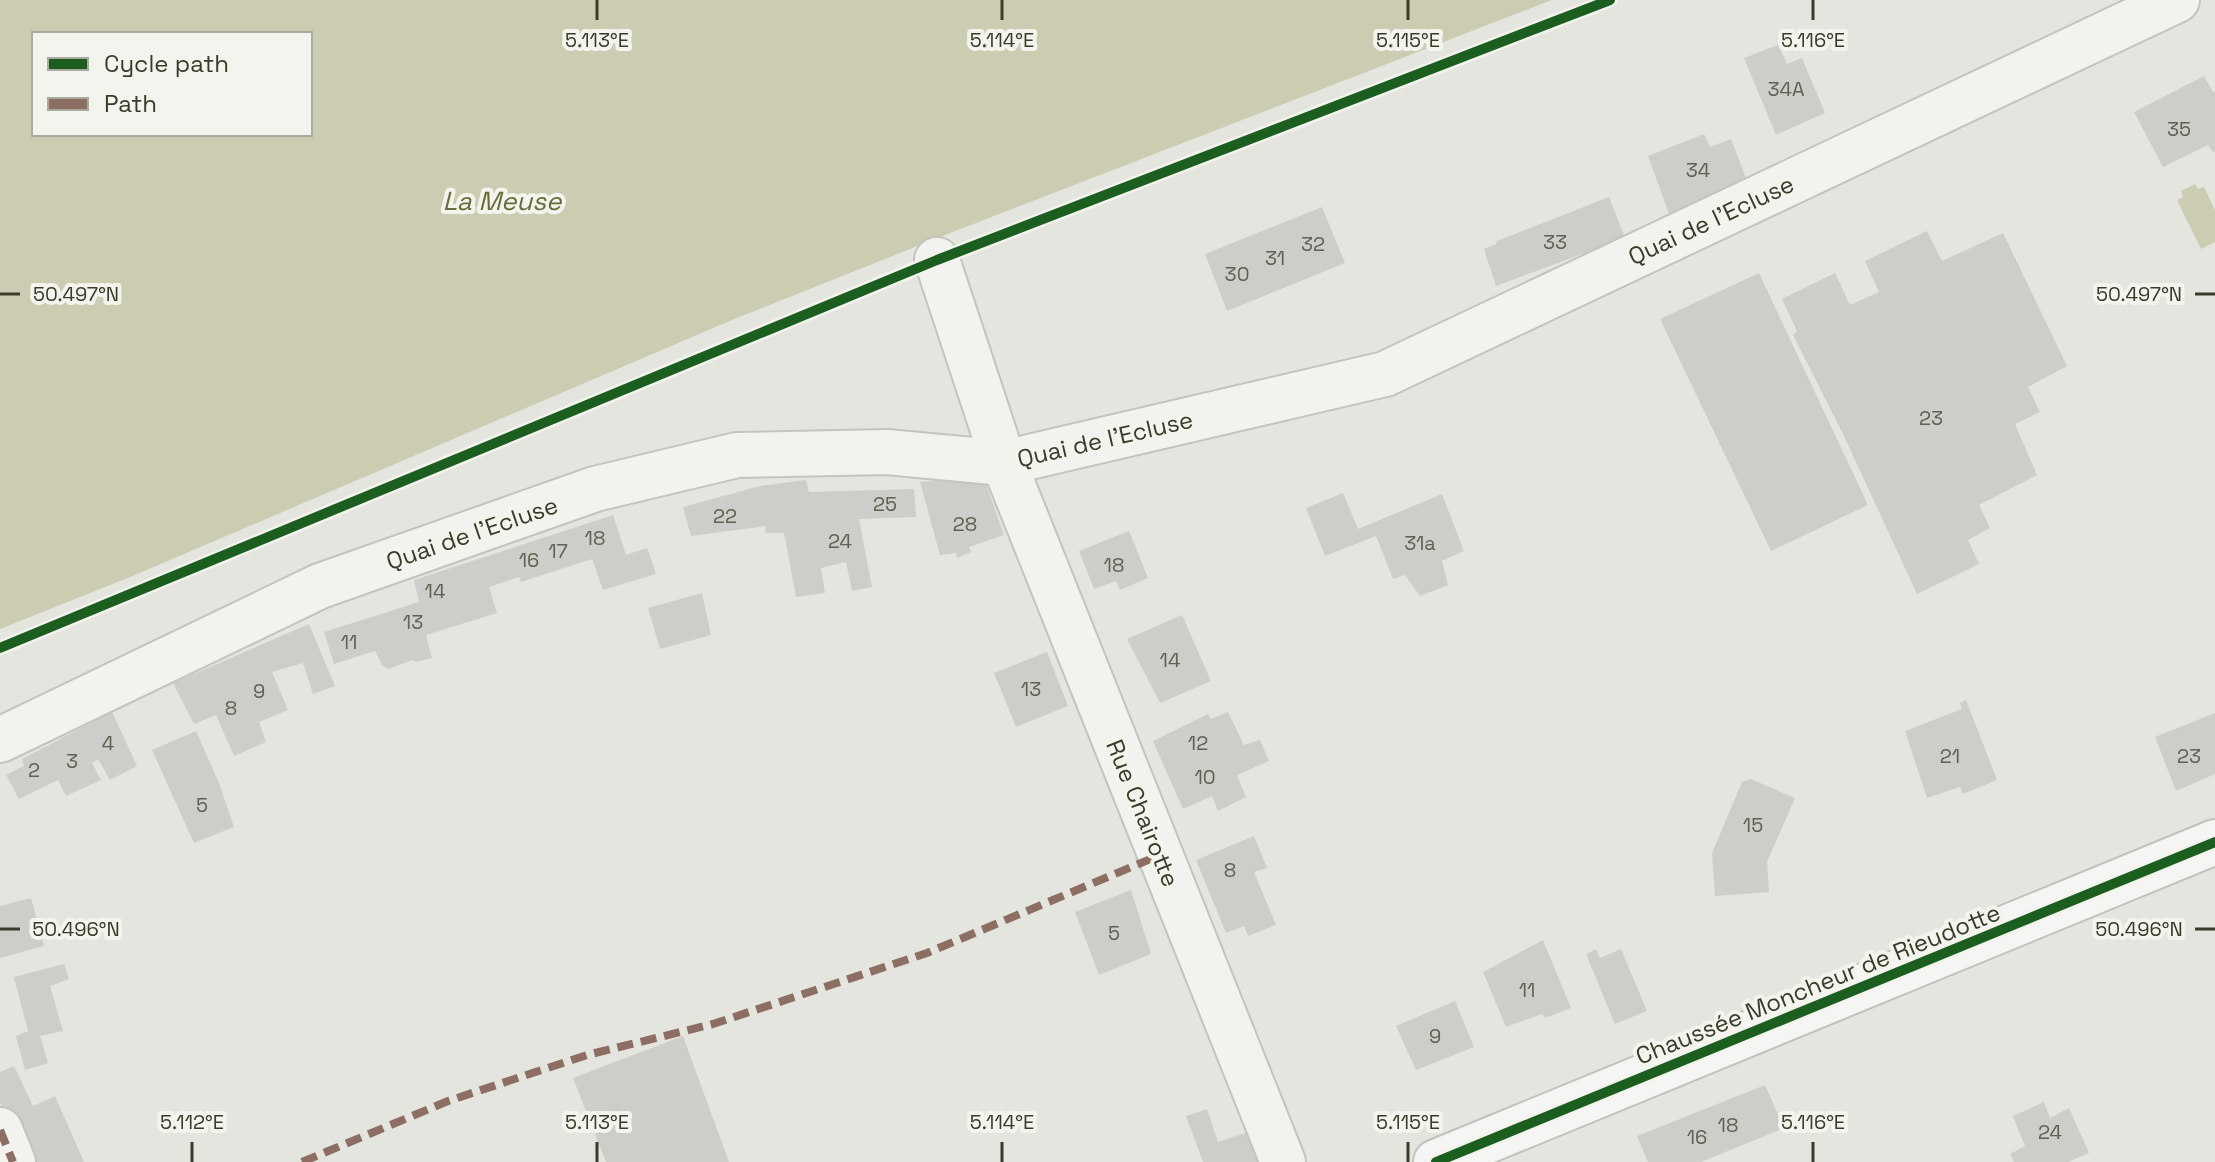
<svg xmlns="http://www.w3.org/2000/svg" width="2215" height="1162" viewBox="0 0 2215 1162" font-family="'Space Grotesk',sans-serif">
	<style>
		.water { fill: #ccccb2; fill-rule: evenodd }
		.building { fill: #cdcdc9 }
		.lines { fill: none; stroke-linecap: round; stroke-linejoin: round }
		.minor-casing { stroke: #c3c3bf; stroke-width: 48 }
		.major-casing { stroke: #c2c2bd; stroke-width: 48 }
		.minor { stroke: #f2f2ef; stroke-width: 44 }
		.major { stroke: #f5f5f4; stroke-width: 44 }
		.quiet { stroke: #8d6e63; stroke-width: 8; stroke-dasharray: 16 8; stroke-linecap: butt }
		.cycleway-casing { stroke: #f4f4ee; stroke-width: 15 }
		.cycleway { stroke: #1b5e20; stroke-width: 10 }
		.ticks { fill: none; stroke: #3a3c2a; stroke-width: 3 }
		.labels { text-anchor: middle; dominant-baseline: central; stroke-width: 8; stroke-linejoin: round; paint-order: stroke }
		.number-label { font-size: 20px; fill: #606152 }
		.street-label { font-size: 24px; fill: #3a3c2a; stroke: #f4f4ee }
		.water-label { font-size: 26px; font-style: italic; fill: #696b39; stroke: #f4f4ee }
		.ticks-label { font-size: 20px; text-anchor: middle; fill: #3a3c2a; stroke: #f4f4ee; stroke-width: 8; stroke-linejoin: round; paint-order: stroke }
	</style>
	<rect width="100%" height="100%" fill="#e5e5e0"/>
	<g class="water">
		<path d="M0 0H1552L935 239 732 320 135 575 0 629ZM34 34H310V134H34Z"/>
		<path d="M2195 184 2198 189 2204 187 2215 210V242L2201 249 2177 200 2183 197 2181 191Z"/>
	</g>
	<g class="building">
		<path d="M1778 45 1787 64 1802 58 1825 113 1776 135 1744 58Z"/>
		<path d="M2204 76 2213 92 2215 91V151L2213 152 2208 145 2163 167 2134 112Z"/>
		<path d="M1704 134 1710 147 1731 139 1748 183 1669 214 1648 156Z"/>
		<path d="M1609 197 1625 238 1496 286 1484 249 1496 244 1497 241Z"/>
		<path d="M1322 207 1345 263 1227 311 1205 254Z"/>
		<path d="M1927 231 1942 261 2003 233 2067 366 2028 387 2040 412 2015 424 2037 475 1979 505 1990 528 1968 540 1979 564 1917 594 1842 432 1793 335 1797 331 1782 299 1835 273 1850 305 1879 292 1865 261Z"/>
		<path d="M1759 273 1868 505 1771 551 1660 319Z"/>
		<path d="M983 475 1004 535 969 547 971 552 957 558 956 553 940 555 920 482Z"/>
		<path d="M806 480 809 492 914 489 916 517 859 519 872 587 852 591 846 562 821 568 825 593 796 597 784 533H766L765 526 691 536 683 507 760 486Z"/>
		<path d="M1343 493 1358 529 1442 494 1464 551 1442 561 1448 585 1420 596 1405 575 1393 579 1376 536 1325 556 1306 508Z"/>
		<path d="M613 515 626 555 647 548 656 574 603 590 592 559 521 582 519 577 489 587 497 613 426 635 432 658 416 662 413 660 388 669 382 665 375 651 334 664 324 632 419 602 414 580Z"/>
		<path d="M1129 531 1148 578 1120 590 1116 581 1094 589 1079 551Z"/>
		<path d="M702 593 711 635 660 649 648 608Z"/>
		<path d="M1182 615 1211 681 1160 703 1127 639Z"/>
		<path d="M309 624 335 686 313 694 303 663 272 672 288 710 259 722 266 742 234 756 216 715 194 724 173 683Z"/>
		<path d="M1047 652 1068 706 1016 727 994 673Z"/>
		<path d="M1966 700 1997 780 1963 794 1960 787 1927 798 1905 731 1962 709 1960 703Z"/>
		<path d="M112 712 137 766 110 780 98 759 92 763 101 780 66 796 58 780 19 799 6 775 24 766 22 759Z"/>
		<path d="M1228 712 1244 745 1260 740 1269 761 1237 775 1246 797 1218 811 1212 796 1183 809 1153 741 1208 714 1211 719Z"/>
		<path d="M2215 713V774L2176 791 2155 737Z"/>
		<path d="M196 731 219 783 234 827 194 843 152 750Z"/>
		<path d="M1751 779 1795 798 1767 862 1769 892 1715 896 1712 853 1742 782Z"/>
		<path d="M1254 836 1267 868 1254 872 1276 925 1248 936 1244 926 1226 933 1196 860Z"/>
		<path d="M1131 890 1151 954 1099 975 1075 912Z"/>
		<path d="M31 898 44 946 0 958V906Z"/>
		<path d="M1543 940 1571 1008 1545 1018 1542 1014 1506 1027 1483 972Z"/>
		<path d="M1596 949 1600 958 1621 949 1647 1011 1615 1024 1586 954Z"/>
		<path d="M64 964 69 979 50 986 63 1031 40 1036 48 1063 25 1070 16 1036 28 1031 14 977Z"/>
		<path d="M1455 1001 1474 1047 1416 1070 1396 1026Z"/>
		<path d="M683 1036 729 1162H606L573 1078Z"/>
		<path d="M14 1066 33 1106 55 1096 84 1162H26L0 1103V1072Z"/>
		<path d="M1765 1085 1784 1128 1701 1162H1648L1637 1136Z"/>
		<path d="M2044 1102 2050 1118 2069 1108 2089 1153 2068 1162H2014L2010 1154 2025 1146 2013 1116Z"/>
		<path d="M1207 1109 1218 1142 1248 1132 1258 1162H1203L1186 1116Z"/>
	</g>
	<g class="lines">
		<defs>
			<g id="minor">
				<path d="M937 260 1004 463 1283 1162"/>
				<path d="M0 740 320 586 595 489 737 455 887 452 1004 463 1385 374 2177 0"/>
				<path d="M0 1130 13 1162"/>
			</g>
			<path id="major" d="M1436 1162 2215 842"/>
		</defs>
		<use href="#minor" class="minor-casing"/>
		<use href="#major" class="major-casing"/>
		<use href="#minor" class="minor"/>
		<use href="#major" class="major"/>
		<g class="quiet">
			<path d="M0 1130 13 1162"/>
			<path d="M302 1162 448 1101 587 1055 713 1024 927 953 1160 855"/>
		</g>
		<defs>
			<g id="cycleway">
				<path d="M0 648 937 260 1610 0"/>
				<path d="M1436 1162 2215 842"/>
			</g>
		</defs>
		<use href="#cycleway" class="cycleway-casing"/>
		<use href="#cycleway" class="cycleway"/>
	</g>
	<path class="ticks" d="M597 0V20M1002 0V20M1408 0V20M1813 0V20M0 294H20M2195 294H2215M0 929H20M2195 929H2215M192 1142V1162M597 1142V1162M1002 1142V1162M1408 1142V1162M1813 1142V1162"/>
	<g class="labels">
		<g class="number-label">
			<text x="1786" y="89">34A</text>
			<text x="2179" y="129">35</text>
			<text x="1698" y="170">34</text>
			<text x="1555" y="242">33</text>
			<text x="1313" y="244">32</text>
			<text x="1275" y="258">31</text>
			<text x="1237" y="274">30</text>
			<text x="1931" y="418">23</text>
			<text x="885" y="504">25</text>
			<text x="725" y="516">22</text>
			<text x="965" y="524">28</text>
			<text x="595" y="538">18</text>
			<text x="840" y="541">24</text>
			<text x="1420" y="543">31a</text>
			<text x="558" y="551">17</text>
			<text x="529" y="560">16</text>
			<text x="1114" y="565">18</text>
			<text x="435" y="591">14</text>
			<text x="413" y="622">13</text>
			<text x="349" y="642">11</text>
			<text x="1170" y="660">14</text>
			<text x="1031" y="689">13</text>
			<text x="259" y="691">9</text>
			<text x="231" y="708">8</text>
			<text x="108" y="743">4</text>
			<text x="1198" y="743">12</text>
			<text x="1950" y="756">21</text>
			<text x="2189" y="756">23</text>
			<text x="72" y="761">3</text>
			<text x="34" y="770">2</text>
			<text x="1205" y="777">10</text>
			<text x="202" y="805">5</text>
			<text x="1753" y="825">15</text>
			<text x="1230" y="870">8</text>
			<text x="1114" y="933">5</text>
			<text x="1527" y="990">11</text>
			<text x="1435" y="1036">9</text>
			<text x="1728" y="1125">18</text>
			<text x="2050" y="1132">24</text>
			<text x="1697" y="1137">16</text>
		</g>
		<g class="street-label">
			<text transform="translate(1711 220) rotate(-25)">Quai de l'Ecluse</text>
			<text transform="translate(1105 439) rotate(-13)">Quai de l'Ecluse</text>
			<text transform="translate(472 533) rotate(-19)">Quai de l'Ecluse</text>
			<text transform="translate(1143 813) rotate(68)">Rue Chairotte</text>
			<text transform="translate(1818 984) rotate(-22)">Chaussée Moncheur de Rieudotte</text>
		</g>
		<g class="water-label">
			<text x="502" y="201">La Meuse</text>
		</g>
	</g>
	<g class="ticks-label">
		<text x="597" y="47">5.113°E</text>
		<text x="1002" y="47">5.114°E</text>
		<text x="1408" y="47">5.115°E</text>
		<text x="1813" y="47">5.116°E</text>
		<text x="76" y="301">50.497°N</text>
		<text x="2139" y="301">50.497°N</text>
		<text x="76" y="936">50.496°N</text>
		<text x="2139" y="936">50.496°N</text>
		<text x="192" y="1129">5.112°E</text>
		<text x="597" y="1129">5.113°E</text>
		<text x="1002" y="1129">5.114°E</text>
		<text x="1408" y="1129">5.115°E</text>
		<text x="1813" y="1129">5.116°E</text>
	</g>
	<rect x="32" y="32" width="280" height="104" fill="#f4f4ee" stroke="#aaaaa0" stroke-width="2"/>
	<rect x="48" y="58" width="40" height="12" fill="#1b5e20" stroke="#aaaaa0" stroke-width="2"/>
	<text x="104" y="72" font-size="24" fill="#3a3c2a">Cycle path</text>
	<rect x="48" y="98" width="40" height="12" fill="#8d6e63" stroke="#aaaaa0" stroke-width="2"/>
	<text x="104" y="112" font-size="24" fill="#3a3c2a">Path</text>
</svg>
